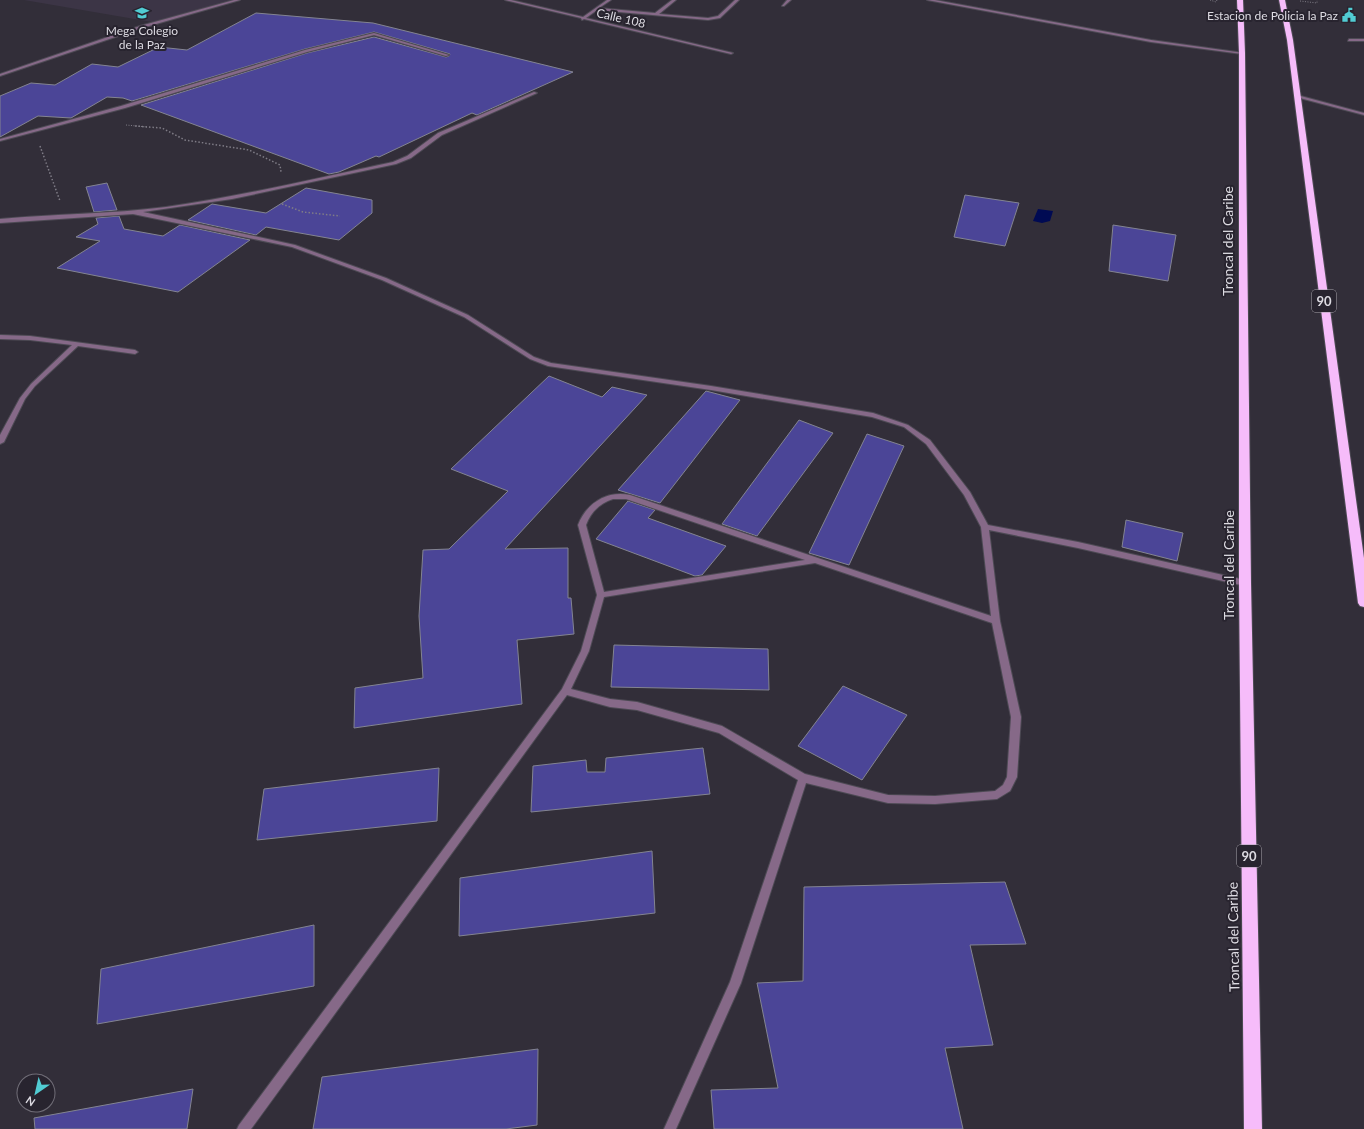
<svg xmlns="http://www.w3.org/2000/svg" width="1364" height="1129" viewBox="0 0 1364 1129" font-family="Lato,sans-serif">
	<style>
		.built { fill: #3c3546 }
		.water { fill: #000a53 }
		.building { fill: #4b4597; stroke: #838491 }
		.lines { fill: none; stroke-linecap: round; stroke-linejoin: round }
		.lane-casing { stroke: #4d4a54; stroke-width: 2 }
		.street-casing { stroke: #4d4a54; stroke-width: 2 }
		.highway-casing { stroke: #4d4a54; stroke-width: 2 }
		.path-far1 { stroke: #7f7c86; stroke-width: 1; stroke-dasharray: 1 1.5; stroke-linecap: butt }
		.path { stroke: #7f7c86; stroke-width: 1.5; stroke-dasharray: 1.5 2; stroke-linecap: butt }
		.lane { fill: #866988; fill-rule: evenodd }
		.street { fill: #866988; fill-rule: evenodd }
		.highway { fill: #f6bcfa; fill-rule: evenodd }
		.labels { text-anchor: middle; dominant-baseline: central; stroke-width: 4; stroke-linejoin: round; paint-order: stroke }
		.far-poi-label { font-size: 12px; fill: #dddbe2; stroke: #28242f; text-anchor: end }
		.far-street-label { font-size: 12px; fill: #dddbe2; stroke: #28242f }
		.shield { fill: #28242f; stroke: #a7a4ac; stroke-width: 1 }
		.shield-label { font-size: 13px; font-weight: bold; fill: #dddbe2 }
		.street-label { font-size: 14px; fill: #dddbe2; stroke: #28242f }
	</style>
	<rect width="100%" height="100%" fill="#322e39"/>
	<path class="built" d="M24 0H232L152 22Z"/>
	<path class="water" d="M1038 209 1053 211 1050 221 1042 223 1033 221Z"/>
	<g class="building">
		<path d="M256 13 373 23 573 72 477 115 472 113 379 157 376 156 339 172 329 174 141 105 307 53 374 37 446 57 449 56 450 54 374 32 305 49 132 101 123 98 107 97 71 118 38 116 0 137V96L31 83 55 85 92 64 118 67 159 47 187 50Z"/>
		<path d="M107 183 117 210 94 212 86 187Z"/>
		<path d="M306 188 372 200V213L339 240 266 227 256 235 188 220 212 204 266 213Z"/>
		<path d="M965 195 1019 203 1005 246 954 237Z"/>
		<path d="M119 216 124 229 163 236 180 225 250 240 178 292 57 268 100 241 76 237 98 224 96 218Z"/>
		<path d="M1113 225 1176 235 1168 281 1109 271Z"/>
		<path d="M549 376 602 397 612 387 647 395 505 549 568 548V598H571L574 634 517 640 522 704 354 728 355 688 423 678 419 616 423 550 449 549 508 491 451 469Z"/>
		<path d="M706 391 740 400 660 503 618 490Z"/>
		<path d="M799 420 833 433 757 536 722 524Z"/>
		<path d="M867 434 904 446 849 565 809 553Z"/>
		<path d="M628 501 655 510 648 518 726 546 702 575 695 576 596 539Z"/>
		<path d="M1126 520 1183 533 1177 561 1122 547Z"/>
		<path d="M614 645 768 649 769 690 611 687Z"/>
		<path d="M843 686 907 715 862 780 798 746Z"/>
		<path d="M703 748 710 794 531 812 533 766 586 760 587 772H605L606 758Z"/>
		<path d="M439 768 437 821 257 840 264 789Z"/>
		<path d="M652 851 655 913 459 936 460 878Z"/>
		<path d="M1005 882 1026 944 970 945 993 1045 945 1048 963 1129H714L711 1090 778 1088 757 983 803 981 804 887Z"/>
		<path d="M314 925V986L97 1024 101 969Z"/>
		<path d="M538 1049 537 1125 506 1129H313L322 1077Z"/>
		<path d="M193 1089 187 1129H35L34 1118Z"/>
	</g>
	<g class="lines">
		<defs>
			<g id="lane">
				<path d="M374 33 449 55 446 56 374 35 307 52 125 108 0 141V139L121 106 305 50Z"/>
				<path d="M1349 39H1364V41H1348Z"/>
				<path d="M1297 95 1364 113V115L1296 97 1295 96Z"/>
			</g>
			<g id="street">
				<path d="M234 0H240L142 28 0 76V74L140 26Z"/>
				<path d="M505 0H511L583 17 607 0H611L599 8 655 13 672 0H676L659 14 708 18 718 16 735 0H739L720 18 708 20 597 10 586 18 733 53 731 54 584 19 582 20 581 18Z"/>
				<path d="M787 0H791L784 6H782Z"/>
				<path d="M927 0H935L1151 40 1244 53 1242 54 1151 42Z"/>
				<path d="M534 92 537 93 442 135 411 158 396 164 232 199 143 212 295 245 386 278 468 315 534 357 551 363 711 386 873 413 908 425 930 440 970 492 988 525 1078 542 1245 580 1249 583 1245 586 1078 548 989 530 1000 621 1021 717 1017 777 1010 791 997 799 935 804 888 803 806 783 741 983 676 1129H664L730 982 798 780 719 733 637 710 610 707 567 695 251 1129H237L239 1125 562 689 581 651 597 595 578 525C586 504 606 490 630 495L991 616 981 527 964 495 926 444 904 427 872 417 711 390 548 366 530 359 464 317 382 280 292 247 133 214 0 223V219C55 214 111 214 166 207 243 196 318 178 393 162L407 156 438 133ZM613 499H626L805 560 604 592 586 525C591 512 600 503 613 499ZM815 563 992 623 1011 717 1007 777 1003 785 995 791 935 796 888 795 805 774 722 726 637 702 610 699 571 689 589 651 604 597Z"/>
				<path d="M0 335 30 336 135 350 138 352 135 354 78 346 35 386 25 399 4 442 0 444V435L20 398 31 384 72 345 30 340 0 339Z"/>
			</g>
			<g id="highway">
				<path d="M1237 0H1243L1245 53 1251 583 1262 1129H1244L1239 583V53Z"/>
				<path d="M1279 0H1285L1293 40 1364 558V607L1360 606 1358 603 1287 40Z"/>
			</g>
		</defs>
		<use href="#lane" class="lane-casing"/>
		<use href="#street" class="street-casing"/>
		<use href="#highway" class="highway-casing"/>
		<g class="path-far1">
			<path d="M1210 0 1216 2 1217 0"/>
			<path d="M1300 1 1317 3V0"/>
			<path d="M126 125 147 127"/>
		</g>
		<g class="path">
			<path d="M135 126 162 128 185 140 249 150 280 165 281 172"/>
			<path d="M40 146 60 201"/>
			<path d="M282 204 303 212 340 216"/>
		</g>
		<use href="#lane" class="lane"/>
		<use href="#street" class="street"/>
		<use href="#highway" class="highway"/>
	</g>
	<defs>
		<symbol id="school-bare" viewBox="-9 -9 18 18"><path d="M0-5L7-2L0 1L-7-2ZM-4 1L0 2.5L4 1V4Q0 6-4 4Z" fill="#51ccd3" stroke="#28242f" stroke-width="2.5" paint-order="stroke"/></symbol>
		<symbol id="civic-bare" viewBox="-9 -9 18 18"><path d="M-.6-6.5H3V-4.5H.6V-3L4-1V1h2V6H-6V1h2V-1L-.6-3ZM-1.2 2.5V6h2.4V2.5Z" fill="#51ccd3" stroke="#28242f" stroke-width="2.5" paint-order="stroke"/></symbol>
	</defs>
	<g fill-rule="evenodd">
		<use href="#school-bare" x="132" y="3" width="20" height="20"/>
		<use href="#civic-bare" x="1339" y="5" width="20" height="20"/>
	</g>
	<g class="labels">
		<g class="far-poi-label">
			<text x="1338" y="15">Estacion de Policia la Paz</text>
			<text x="142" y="30" text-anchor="middle">Mega Colegio<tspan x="142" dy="14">de la Paz</tspan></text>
		</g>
		<g class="far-street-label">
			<text transform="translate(621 18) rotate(13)">Calle 108</text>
		</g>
		<g class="shield">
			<rect x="1312" y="290" width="24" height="22" rx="3"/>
			<rect x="1237" y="845" width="24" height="22" rx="3"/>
		</g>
		<g class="shield-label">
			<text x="1324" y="301">90</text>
			<text x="1249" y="856">90</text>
		</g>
		<g class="street-label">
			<text transform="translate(1227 241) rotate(-90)">Troncal del Caribe</text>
			<text transform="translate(1228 565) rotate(-90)">Troncal del Caribe</text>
			<text transform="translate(1233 937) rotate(-91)">Troncal del Caribe</text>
		</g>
	</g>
	<g transform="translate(36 1093) rotate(214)"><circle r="19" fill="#28242f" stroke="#706d77"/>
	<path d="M0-3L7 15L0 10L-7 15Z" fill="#51ccd3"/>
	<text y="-6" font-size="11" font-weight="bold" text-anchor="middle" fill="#dddbe2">N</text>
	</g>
</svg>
